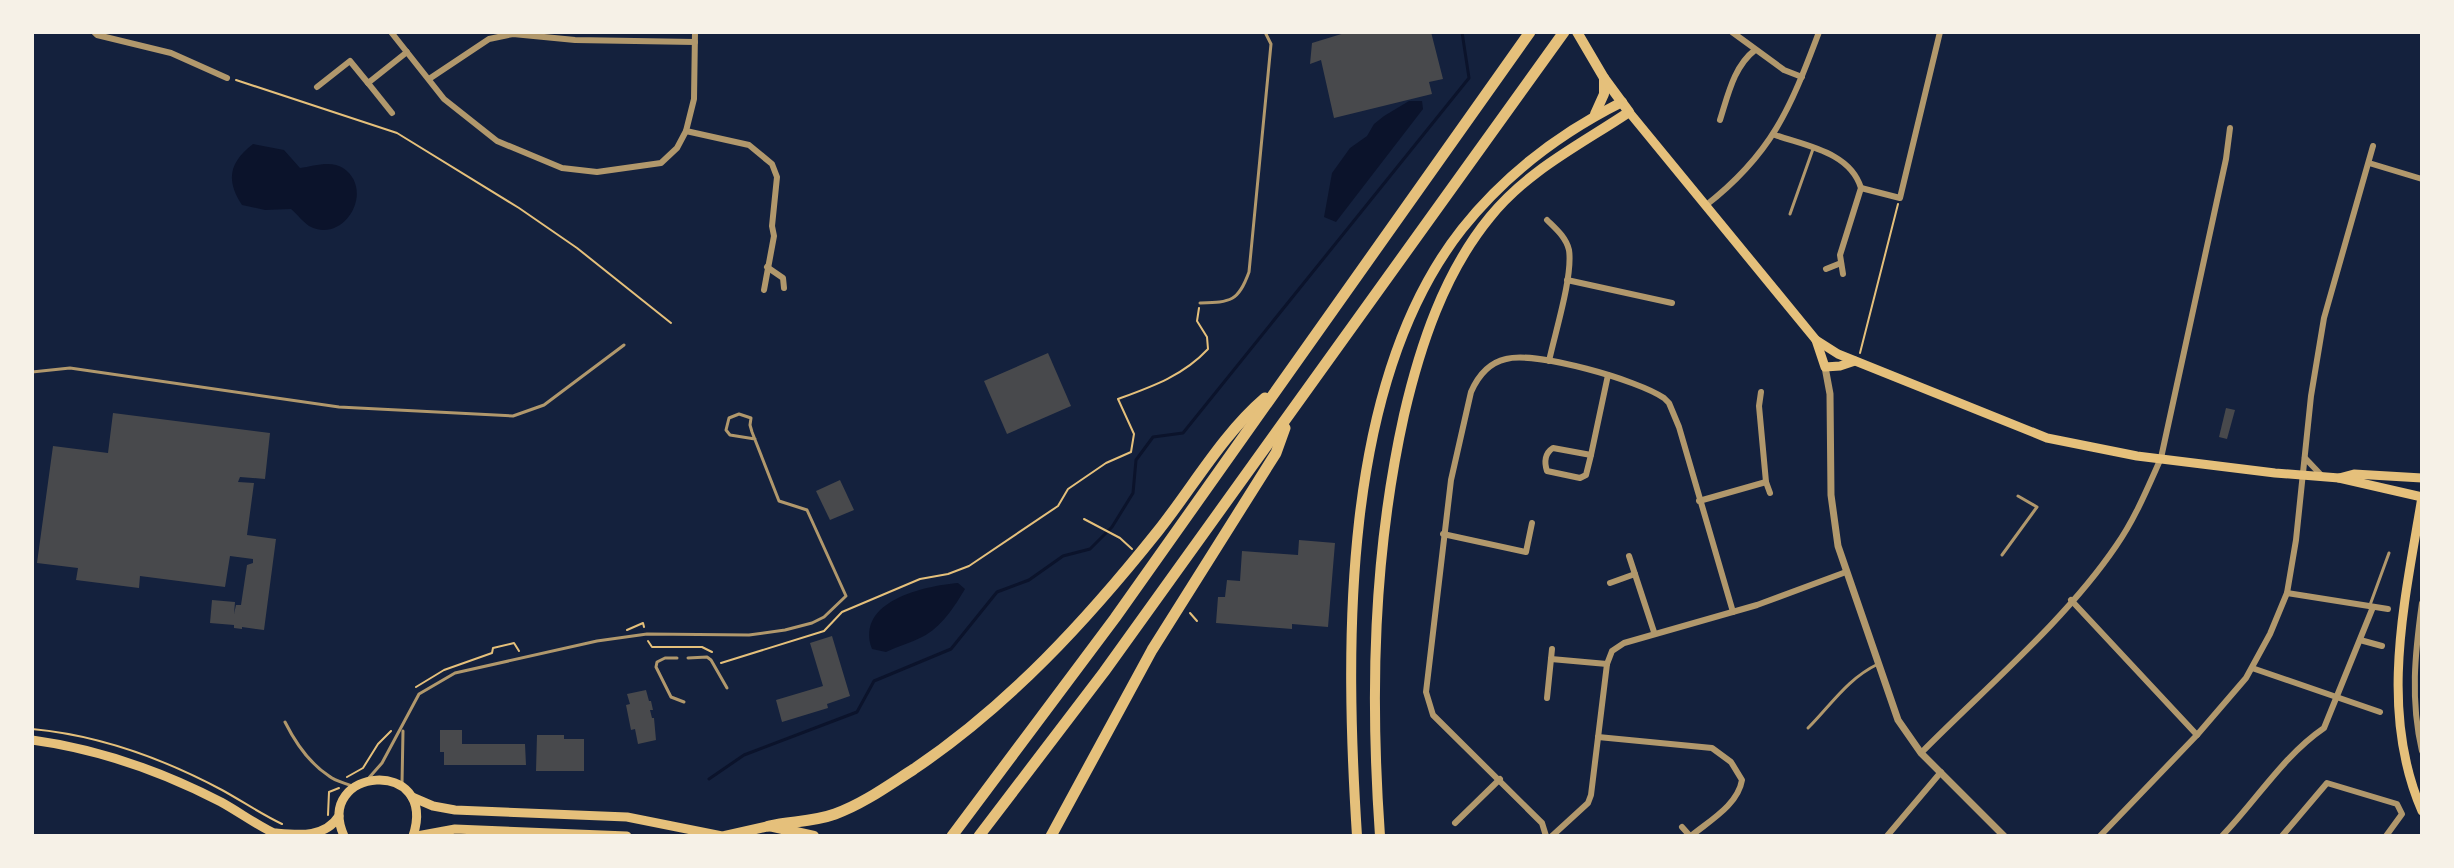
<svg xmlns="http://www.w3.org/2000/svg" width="2454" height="868" viewBox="0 0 2454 868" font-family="'Source Serif 4',serif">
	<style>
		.water { fill: #0b132b }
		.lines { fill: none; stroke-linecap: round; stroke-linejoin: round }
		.stream { stroke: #0b132b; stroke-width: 3 }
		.building { fill: #48494c }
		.path { stroke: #e5c07b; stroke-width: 2 }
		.service { stroke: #b1986c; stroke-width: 3 }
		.minor { stroke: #b1986c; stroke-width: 6 }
		.tertiary { stroke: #b1986c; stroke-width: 7 }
		.primary { stroke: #e5c07b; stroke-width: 9 }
		.trunk { stroke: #e5c07b; stroke-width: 10 }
		.motorway { stroke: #e5c07b; stroke-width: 11 }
	</style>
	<rect width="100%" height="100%" fill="#14213d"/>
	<g class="water">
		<path d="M1409 101H1422L1423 109 1336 222 1324 217 1332 173 1350 148 1367 136 1374 124 1384 116Z"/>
		<path d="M253 144 284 150 300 168C313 166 332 160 343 168 376 190 344 245 309 226 303 222 297 214 291 209L265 210 242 205C225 179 230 162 253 144Z"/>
		<path d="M958 583 965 589C955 606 941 628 922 637 911 643 898 646 886 652L872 649C855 601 924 586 958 583Z"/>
	</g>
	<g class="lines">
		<path class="stream" d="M709 779 744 755 857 712 874 681 951 649 997 592 1029 580 1063 556 1090 549 1112 527 1133 493 1136 460 1153 437 1183 433 1469 78 1462 32"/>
	</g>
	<g class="building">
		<path d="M1348 32H1431L1443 79 1429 82 1432 94 1334 118 1321 60 1310 64 1312 43Z"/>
		<path d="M1048 353 1071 406 1007 434 984 381Z"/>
		<path d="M2226 408 2235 410 2227 439 2219 437Z"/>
		<path d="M113 413 270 433 265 479 240 477 238 482 254 483 247 535 276 539 264 630 242 627V629L234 628V625L210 623 212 600 235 602 234 614 236 605H241L247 565 253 563V559L230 556 225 587 140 576 139 588 76 580 78 568 37 563 53 446 108 453Z"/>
		<path d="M840 480 854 510 830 520 816 491Z"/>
		<path d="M1299 540 1335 543 1328 627 1292 624V629L1216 623 1218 597H1225L1227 580 1240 581 1242 551 1298 555Z"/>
		<path d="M832 636 850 696 827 704 828 708 782 722 776 700 823 686 810 643Z"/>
		<path d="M646 690 649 701H651L653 710H650L652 718H654L656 740 638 744 635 729 631 730 626 705 630 704 627 694Z"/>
		<path d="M440 730H462V744H525L526 765H444V752H440Z"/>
		<path d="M537 735H564V739H584V771H536Z"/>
	</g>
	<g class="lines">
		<g class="path">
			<path d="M236 80 397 133 519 208 577 248 671 323"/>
			<path d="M1860 353 1898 204"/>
			<path d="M1084 519 1120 538 1132 549"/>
			<path d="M1190 613 1197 621"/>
			<path d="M627 630 643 623 644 627"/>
			<path d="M648 641 652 647H702L712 652"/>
			<path d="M721 663 824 631 842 612 920 579 948 574 969 566 1058 506 1068 489 1106 463 1131 452 1134 434 1118 399C1151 387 1183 376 1208 349L1207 337 1197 321 1199 308"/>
			<path d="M416 687 444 670 492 653 493 648 514 643 519 651"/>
			<path d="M32 729C97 735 164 759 222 790 242 801 261 814 282 824"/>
			<path d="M347 777 363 768 378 744 391 731"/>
			<path d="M328 815 329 792 339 788"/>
		</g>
		<g class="service">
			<path d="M1790 214 1813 149"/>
			<path d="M1200 303C1231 302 1238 302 1249 272L1271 44 1265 32"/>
			<path d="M32 372 70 368 339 407 513 416 544 405 624 345"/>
			<path d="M2002 555 2037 507 2018 496"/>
			<path d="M2370 605 2389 553"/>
			<path d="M677 658H665L657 662 656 667 671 697 684 702"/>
			<path d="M688 658 707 657 711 660 727 688"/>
			<path d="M285 722C295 742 309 763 329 776 335 781 345 783 352 786"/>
			<path d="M1808 728C1831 705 1847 679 1878 664"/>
			<path d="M367 780 382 763 419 694 455 673 597 641 647 634 749 635 785 630 812 623 824 617 846 596 807 510 779 501 752 432 750 425 751 418 739 414 729 418 726 430 730 435 755 439"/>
			<path d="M402 784 403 731"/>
		</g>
		<g class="minor">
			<path d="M94 32 97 35 171 53 227 78"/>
			<path d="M391 32 444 99 497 141 562 168 597 172 661 163 677 148 686 131 694 99 695 32"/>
			<path d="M1732 32 1784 70 1802 77"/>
			<path d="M429 79 489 39 513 34 575 40 695 42"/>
			<path d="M368 83 392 113"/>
			<path d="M317 87 350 61 368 83 407 52"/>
			<path d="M1720 120C1728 95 1734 66 1755 50"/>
			<path d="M686 131 749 145 772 164 777 177 772 226 774 236 764 290"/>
			<path d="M1775 135C1806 146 1850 152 1861 188L1840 255 1843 274"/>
			<path d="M2369 163 2422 179"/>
			<path d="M1861 188 1900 198 1940 32"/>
			<path d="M1705 206C1772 154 1790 109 1819 32"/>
			<path d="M1547 220C1555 228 1566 237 1569 250 1573 276 1555 333 1549 361"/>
			<path d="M767 267 783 278 784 288"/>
			<path d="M1826 269 1841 263"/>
			<path d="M1567 280 1672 303"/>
			<path d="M1761 392 1759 406 1766 482 1770 493"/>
			<path d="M1553 448 1591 455 1586 475 1580 478 1547 471C1544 462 1545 453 1553 448Z"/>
			<path d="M1591 455 1608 375"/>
			<path d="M2305 458 2323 477"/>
			<path d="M1699 501 1766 482"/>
			<path d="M1443 534 1526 552 1532 523"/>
			<path d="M1629 556 1654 632"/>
			<path d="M1610 583 1635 574"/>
			<path d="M2287 593 2388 609"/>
			<path d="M2071 600 2197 735"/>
			<path d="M2422 603C2415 653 2410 700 2422 751"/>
			<path d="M2360 640 2382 646"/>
			<path d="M1551 659 1607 664"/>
			<path d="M2252 668 2380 712"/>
			<path d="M1547 698 1552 649"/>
			<path d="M1598 737 1712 748 1731 762 1742 780C1738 805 1709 821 1691 836"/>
			<path d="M1921 753C1985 688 2065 621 2116 546 2135 519 2148 487 2161 458L2226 159 2230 128"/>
			<path d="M1455 823 1500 779"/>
			<path d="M1682 827 1690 836"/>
			<path d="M1546 836 1542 823 1433 715 1426 692 1451 480 1471 392C1478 376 1488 363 1506 359 1536 351 1638 380 1664 398L1669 403 1679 427 1733 612"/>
			<path d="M1552 836 1588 803 1591 795 1607 664 1612 651 1624 643 1757 605 1846 572"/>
			<path d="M1887 836 1941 772"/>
			<path d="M2100 836 2197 735 2246 678 2270 634 2287 593 2296 540 2311 396 2324 318 2373 146"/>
			<path d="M2222 836C2256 801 2283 756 2324 728L2373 607"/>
			<path d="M2282 836 2327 783 2397 804 2402 814 2386 836"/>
		</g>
		<path class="tertiary" d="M1825 367 1830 394 1831 495 1838 546 1898 720 1921 753 2004 836"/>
		<g class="primary">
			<path d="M1629 112 1816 340 1838 354 2047 438 2137 456 2275 473 2339 478 2422 497"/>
			<path d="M1816 340 1825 367 1840 366 1855 361"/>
			<path d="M2339 478 2354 474 2422 478"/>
			<path d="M2422 497C2405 600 2378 710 2422 811"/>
			<path d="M32 740C99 749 161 771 221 802 241 813 259 827 280 836"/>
			<path d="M412 797 433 806 455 810 627 817 722 836"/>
			<path d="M276 833C299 835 325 838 339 816"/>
			<path d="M344 836C313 767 439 756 413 836"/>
			<path d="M417 836 455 829 627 836"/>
		</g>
		<g class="trunk">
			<path d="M1595 114 1604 94V78"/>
			<path d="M725 836 769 826 814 836"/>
			<path d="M1357 836C1345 648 1340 384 1462 229 1505 175 1560 133 1622 102"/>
			<path d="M1380 836C1370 694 1373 555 1404 415 1420 346 1444 273 1490 217 1528 170 1580 145 1629 112L1604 78 1577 32"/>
		</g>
		<g class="motorway">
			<path d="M769 826C791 821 813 822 835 814 863 804 889 785 914 769 1009 705 1087 620 1158 531 1193 487 1222 435 1265 398"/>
			<path d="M952 836 1115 618 1530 32"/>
			<path d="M979 836 1104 672 1564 32"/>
			<path d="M1051 836 1152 650 1276 453 1285 428"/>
		</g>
	</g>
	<rect width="2454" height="868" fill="none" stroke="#f6f1e7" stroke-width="68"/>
</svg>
